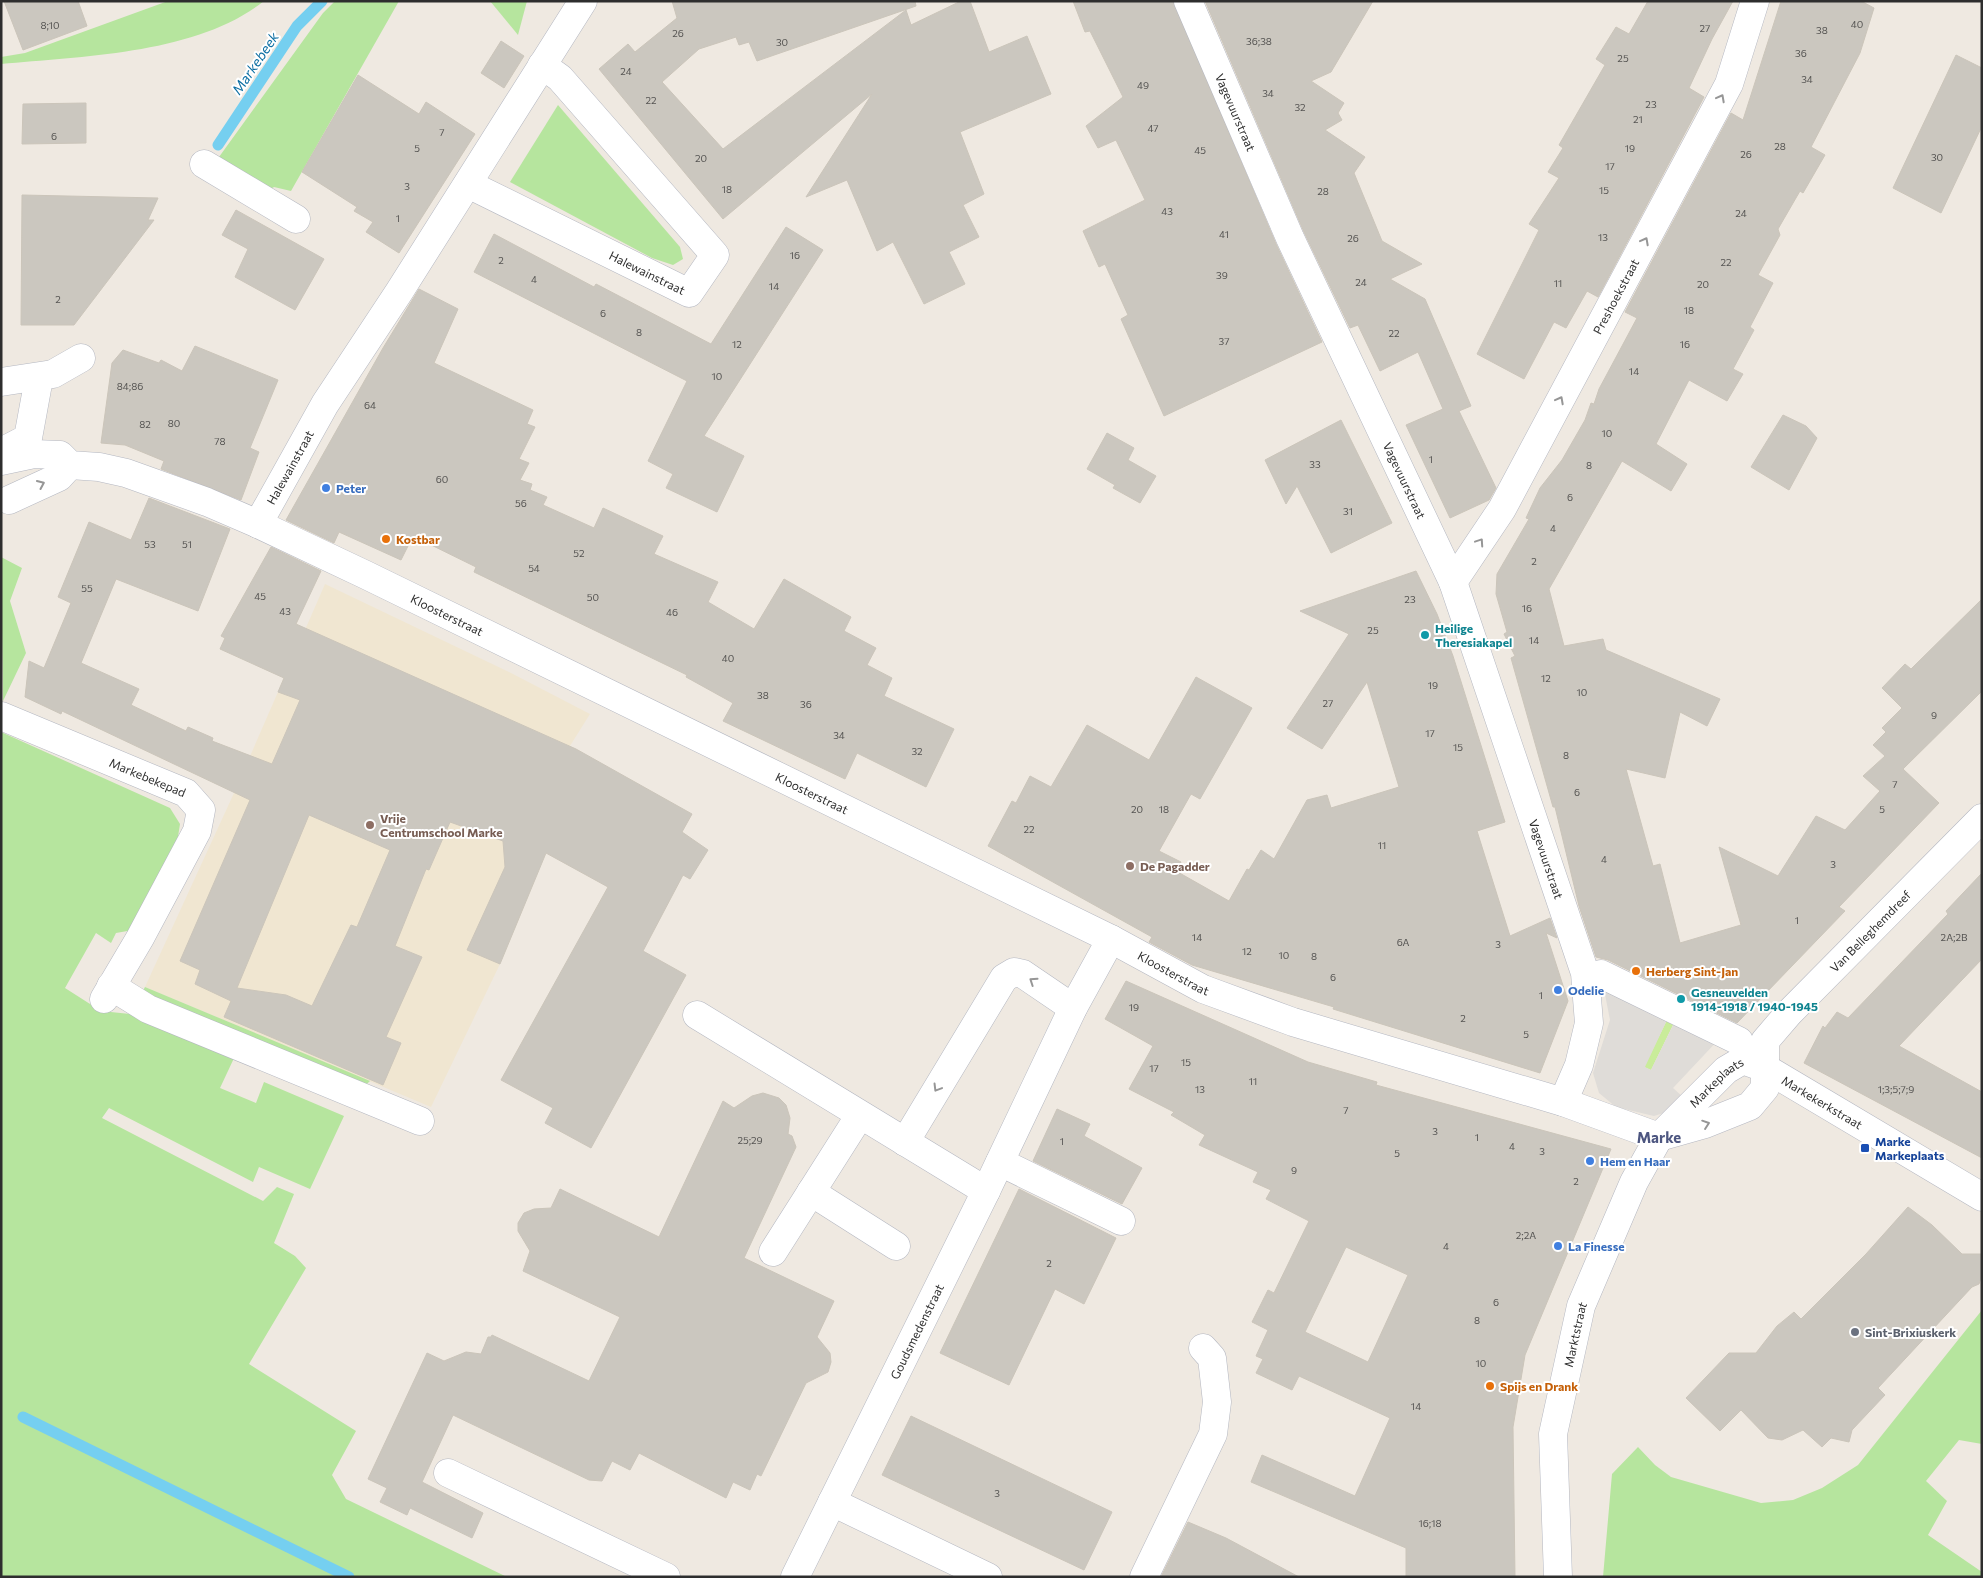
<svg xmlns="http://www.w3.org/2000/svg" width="1983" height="1578" viewBox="0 0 1983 1578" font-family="Commissioner,sans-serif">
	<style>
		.education { fill: #f0e6d1 }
		.green { fill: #b6e59e }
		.pitch { fill: #c9ec9a }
		.plaza { fill: #dfdcd8; fill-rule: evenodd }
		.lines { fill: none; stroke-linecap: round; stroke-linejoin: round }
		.stream { stroke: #75cff0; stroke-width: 11 }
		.building { fill: #cbc7bf; stroke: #cbc5ba; fill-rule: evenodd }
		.minor-casing { stroke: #b4b7c1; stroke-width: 29 }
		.minor { stroke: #fff; stroke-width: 28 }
		.oneway { stroke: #969696 }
		.shop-dot { fill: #3f7fe0; stroke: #fff; stroke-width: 2 }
		.food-dot { fill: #e8710a; stroke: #fff; stroke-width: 2 }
		.culture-dot { fill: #0f9aa8; stroke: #fff; stroke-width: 2 }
		.education-dot { fill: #8d6e63; stroke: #fff; stroke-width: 2 }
		.transit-dot { fill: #1a4fb4; stroke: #fff; stroke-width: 2 }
		.worship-dot { fill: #6b7280; stroke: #fff; stroke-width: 2 }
		.labels { text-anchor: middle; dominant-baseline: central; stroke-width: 4; stroke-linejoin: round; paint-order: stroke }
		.number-label { font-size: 10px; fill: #555452 }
		.street-label { font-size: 12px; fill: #2e2e2e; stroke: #fff }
		.shop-label { font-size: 12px; font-weight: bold; fill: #366cbe; stroke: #fff; text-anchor: start }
		.food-label { font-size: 12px; font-weight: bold; fill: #c56008; stroke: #fff; text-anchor: start }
		.culture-label { font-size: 12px; font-weight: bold; fill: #0d838f; stroke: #fff; text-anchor: start }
		.education-label { font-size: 12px; font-weight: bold; fill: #785e54; stroke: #fff; text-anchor: start }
		.transit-label { font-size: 12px; font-weight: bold; fill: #164399; stroke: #fff; text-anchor: start }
		.worship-label { font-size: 12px; font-weight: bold; fill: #5b616d; stroke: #fff; text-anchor: start }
		.water-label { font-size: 14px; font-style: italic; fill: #0d6fa3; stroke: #fff }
		.quarter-label { font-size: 15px; font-weight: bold; fill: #4d5680; stroke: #fff }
	</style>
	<rect width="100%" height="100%" fill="#efe9e1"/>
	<path class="education" d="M325 584 511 673 590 714 504 851 505 868 493 895 523 909 500 964 431 1107 145 987 234 793Z"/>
	<g class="green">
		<path d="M168 1H264C197 54 84 56 1 64V57L25 53Z"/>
		<path d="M335 1H399L291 191 274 187 251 200 219 157 323 13Z"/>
		<path d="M490 1H527L518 35Z"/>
		<path d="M558 105 680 247 683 259 673 265 652 258 510 182Z"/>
		<path d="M1 557 22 568 10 601 26 653 3 701Z"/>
		<path d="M1 732 170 808 180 824 177 843 133 930 116 933 111 943 96 933 65 988 101 1011 130 1014 145 987 370 1081 346 1104 235 1056 220 1088 256 1103 264 1082 344 1116 310 1189 259 1167 253 1182 109 1108 102 1118 263 1201 277 1187 294 1194 274 1243 295 1256 306 1268 249 1364 356 1431 332 1475 346 1499 507 1577H1Z"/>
		<path d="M1982 1310V1444L1959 1440 1926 1481 1947 1501 1928 1535 1982 1572V1577H1603L1612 1474 1638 1447 1655 1465 1671 1477 1761 1503 1793 1500 1822 1488 1858 1465Z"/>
	</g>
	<path class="pitch" d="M1667 1020 1674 1023 1651 1070 1644 1067Z"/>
	<path class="plaza" d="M1601 974 1720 1038 1673 1088 1684 1098 1670 1111 1654 1116 1616 1107 1599 1093 1593 1073 1610 1020ZM1667 1020 1674 1023 1651 1070 1645 1067Z"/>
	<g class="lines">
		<g class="stream">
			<path d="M218 145 297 26 322 1"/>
			<path d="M23 1417 349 1577"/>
		</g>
	</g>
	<g class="building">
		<path d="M4 1H78L87 26 23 50Z"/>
		<path d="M672 1H915L916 6 757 61 749 42 739 45 736 37 699 49 662 82 723 149 906 10 911 25 961 1H970L989 52 1027 36 1051 94 960 132 984 194 963 205 979 237 949 252 965 284 924 304 893 242 877 251 847 180 806 197 872 94 723 219 599 69 628 44 635 52 677 18Z"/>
		<path d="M1073 1H1173L1276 244 1322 342 1164 416 1121 319 1128 315 1105 264 1099 267 1083 231 1145 200 1116 140 1098 148 1086 126 1123 97 1090 31 1085 32Z"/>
		<path d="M1205 1H1373L1331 72 1311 81 1344 103 1338 113 1342 120 1325 130 1365 157 1354 173 1382 241 1422 264 1390 279 1425 299 1471 406 1459 411 1496 488 1489 500 1450 518 1406 425 1443 409 1418 352 1380 371 1358 325 1350 328 1304 232Z"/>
		<path d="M1648 1H1733L1712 39 1689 88 1704 97 1598 297 1587 291 1566 328 1554 322 1524 379 1477 354 1539 230 1529 224 1559 178 1548 172 1563 148 1559 145 1605 65 1596 59 1616 27 1629 34Z"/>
		<path d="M1781 1H1861L1874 8 1860 53 1811 147 1825 155 1803 193 1800 191 1778 229 1780 235 1758 275 1773 283 1750 327 1754 330 1733 369 1743 374 1727 401 1689 380 1656 444 1687 464 1671 491 1622 461 1549 589 1564 646 1603 639 1606 650 1720 699 1707 726 1680 712 1665 778 1626 769 1653 866 1660 864 1680 943 1741 925 1719 847 1778 876 1816 816 1845 830 1880 791 1863 776 1885 756 1873 745 1886 732 1882 728 1902 708 1882 688 1905 664 1911 669 1982 599V691L1903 769 1939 803 1839 907 1845 911 1737 1023 1608 960 1596 957 1579 906 1555 807H1553L1511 658 1515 656 1504 634 1507 632 1496 594 1497 574 1529 519 1526 518 1540 488 1562 460 1585 420 1591 403 1594 404 1599 389 1637 318 1625 312 1731 113 1743 120Z"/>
		<path d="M501 41 524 56 504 88 481 73Z"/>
		<path d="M1956 55 1982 68V126L1941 213 1893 188Z"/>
		<path d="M358 75 419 114 426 102 475 134 399 253 366 232 373 222 354 211 357 207 302 172Z"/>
		<path d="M86 103V143L22 144 23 104Z"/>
		<path d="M22 195 158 198 148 220H154L74 325H21Z"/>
		<path d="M236 210 324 259 295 310 235 277 248 249 222 235Z"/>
		<path d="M786 227 823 250 704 436 744 456 717 512 666 488 673 474 648 461 687 381 474 272 494 234 594 287 596 284 711 344Z"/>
		<path d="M419 289 458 309 434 363 533 410 527 424 535 427 519 459 529 463 520 480 532 484 530 490 547 497 543 505 594 528 603 508 663 536 654 554 718 582 708 602 754 629 784 579 851 617 844 631 876 648 867 665 892 678 884 696 954 729 926 787 857 753 845 779 723 721 733 703 686 677 687 675 474 572 476 567 413 536 401 560 339 532 334 543 286 520 383 348Z"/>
		<path d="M195 346 278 380 250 448 259 452 241 500 161 469 164 461 125 445 101 443 112 363 123 350 159 363 161 360 182 371Z"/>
		<path d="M1783 415 1806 426 1817 438 1789 490 1751 467Z"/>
		<path d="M1341 420 1392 523 1331 553 1297 486 1286 504 1265 460Z"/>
		<path d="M1107 433 1134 448 1128 460 1156 476 1140 503 1113 488 1115 485 1087 469Z"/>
		<path d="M149 498 230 529 198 611 116 579 81 663 139 689 131 705 186 731 188 727 213 738 212 741 272 764 300 700 278 692 284 678 220 649 225 638 221 636 271 547 321 571 296 624 576 749 692 814 682 832 708 850 690 879 683 875 643 951 686 975 591 1148 545 1123 553 1108 501 1080 608 887 546 853 500 964 467 950 505 867 503 841 450 822 429 870 426 869 395 946 422 957 386 1037 401 1043 383 1085 224 1017 231 1001 195 984 200 970 180 961 250 800 62 711 61 714 25 697 29 661 44 668 71 603 58 597 89 522 131 540ZM309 815 390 850 357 927 351 925 312 1006 286 995 237 988Z"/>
		<path d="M1416 571 1437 614 1453 656 1505 822 1477 831 1510 936 1550 918 1557 938 1546 933 1568 1001 1540 1073 1333 1009 1334 1007 1192 965 1149 942 1152 937 988 846 1012 801 1016 803 1030 776 1051 787 1087 725 1149 760 1196 677 1252 708 1200 799 1191 794 1159 851 1181 862 1176 871 1229 901 1247 869 1249 870 1261 850 1274 859 1307 800 1327 795 1331 808 1399 787 1367 682 1322 749 1287 728 1349 634 1300 611Z"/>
		<path d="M1982 873V959L1899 1046 1982 1092V1158L1804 1063 1823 1026 1825 1028 1837 1012 1848 1018 1948 914 1946 911Z"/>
		<path d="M1126 981 1308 1062 1377 1082 1376 1085 1611 1149 1525 1355 1513 1427 1515 1577H1406V1548L1251 1482 1262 1455 1355 1496 1390 1418 1299 1376 1292 1390 1256 1373 1263 1359 1256 1356 1268 1330 1252 1322 1268 1290 1274 1293 1309 1221 1266 1199 1271 1190 1253 1182 1258 1172 1199 1145 1205 1135 1171 1115 1174 1112 1129 1089 1153 1046 1105 1019ZM1346 1247 1408 1275 1368 1362 1305 1332Z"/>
		<path d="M763 1093 779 1098 786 1105 790 1118 788 1134 792 1136 796 1147 744 1258 834 1301 817 1337 830 1353 831 1362 828 1372 806 1383 761 1476 757 1474 750 1490 733 1482 726 1498 639 1453 630 1470 612 1461 602 1481 589 1480 453 1415 422 1482 483 1513 472 1538 410 1508 407 1515 380 1502 387 1488 368 1479 427 1353 444 1361 466 1352 481 1354 488 1337H491L492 1335 589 1381 620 1317 523 1271 530 1251 518 1231V1223L524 1213 534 1209 551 1208 560 1189 659 1237 723 1101 734 1108 752 1096Z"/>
		<path d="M1057 1109 1090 1124 1084 1136 1142 1168 1122 1204 1033 1161Z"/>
		<path d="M1019 1189 1116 1238 1084 1304 1055 1289 1009 1385 940 1353Z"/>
		<path d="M1908 1207 1932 1225 1962 1254H1982V1274L1979 1284 1972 1287 1878 1388 1885 1395 1852 1430 1849 1442 1831 1438 1822 1447 1803 1430 1782 1440 1768 1438 1741 1410 1720 1431 1686 1398 1729 1353H1756L1777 1326 1794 1312 1801 1319 1866 1254Z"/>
		<path d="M911 1416 1112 1512 1084 1570 882 1475Z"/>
		<path d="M1188 1522 1226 1538 1299 1577H1161Z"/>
	</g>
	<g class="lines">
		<defs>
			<g id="minor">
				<path id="s1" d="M1188 1 1290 238 1453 582 1585 973 1589 1023 1579 1065 1563 1102"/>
				<path d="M204 164 296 219"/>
				<path id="s2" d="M468 184 689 293 715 255 560 78 542 65"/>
				<path d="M1 382 53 374 81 358"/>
				<path d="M1 452 28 438 39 378"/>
				<path id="s3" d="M1 461 34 454 60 455 70 465 99 467 126 473 207 502 258 524 366 575 1111 939 1203 989 1293 1022 1563 1102 1659 1137 1705 1124 1750 1106 1765 1088V1041L1789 1013 1982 818"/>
				<path d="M9 500 59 477 70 465"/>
				<path id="s4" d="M258 524 325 404 399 292 583 1"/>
				<path id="s5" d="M1453 582 1502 509 1729 84 1755 1"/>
				<path id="s6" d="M1 716 186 793 201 810 197 831 140 938 104 999"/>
				<path d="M1601 974 1739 1041"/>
				<path d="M111 986 148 1009 420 1121"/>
				<path d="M697 1015 986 1191"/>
				<path d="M905 1142 1004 978 1014 972 1023 974 1073 1008"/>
				<path d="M1000 1162 1121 1221"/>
				<path d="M811 1192 896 1246"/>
				<path d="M773 1252 860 1115"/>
				<path d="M448 1473 666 1577"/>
				<path d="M832 1502 988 1577"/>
				<path id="s7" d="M795 1577 986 1191 1073 1008 1111 939"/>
				<path d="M1144 1577 1213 1434 1217 1402 1212 1358 1203 1348"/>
				<path id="s8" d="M1558 1577 1553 1434 1581 1306 1634 1182 1659 1137 1726 1070 1743 1060 1765 1068 1982 1197"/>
			</g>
		</defs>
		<use href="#minor" class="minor-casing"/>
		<use href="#minor" class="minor"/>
	</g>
	<defs><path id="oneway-chevron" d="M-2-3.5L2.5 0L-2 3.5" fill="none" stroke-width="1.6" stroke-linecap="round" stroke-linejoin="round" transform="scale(1.25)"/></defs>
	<g class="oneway">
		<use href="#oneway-chevron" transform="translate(1721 98) rotate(-62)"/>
		<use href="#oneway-chevron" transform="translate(1645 241) rotate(-62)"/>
		<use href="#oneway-chevron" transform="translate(1560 400) rotate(-62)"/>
		<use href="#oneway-chevron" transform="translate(41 484) rotate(-24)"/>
		<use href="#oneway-chevron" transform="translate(1480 542) rotate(-56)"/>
		<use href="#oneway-chevron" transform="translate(1033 981) rotate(-146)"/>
		<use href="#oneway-chevron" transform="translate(937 1088) rotate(121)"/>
		<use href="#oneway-chevron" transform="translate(1706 1124) rotate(-19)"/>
	</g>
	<g class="shop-dot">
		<circle cx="326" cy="488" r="5"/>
		<circle cx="1558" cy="990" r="5"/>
		<circle cx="1590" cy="1161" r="5"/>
		<circle cx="1558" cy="1246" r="5"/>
	</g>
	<g class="food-dot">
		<circle cx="386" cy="539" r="5"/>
		<circle cx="1636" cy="971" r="5"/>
		<circle cx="1490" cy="1386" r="5"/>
	</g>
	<g class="culture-dot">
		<circle cx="1425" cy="635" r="5"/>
		<circle cx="1681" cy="999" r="5"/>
	</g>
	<g class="education-dot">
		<circle cx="370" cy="825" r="5"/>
		<circle cx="1130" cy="866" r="5"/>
	</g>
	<rect class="transit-dot" x="1860" y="1143" width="10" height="10" rx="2.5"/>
	<circle class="worship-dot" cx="1855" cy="1332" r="5"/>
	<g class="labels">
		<g class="number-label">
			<text x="1857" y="24">40</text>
			<text x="50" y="25">8;10</text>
			<text x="1705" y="28">27</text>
			<text x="1822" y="30">38</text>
			<text x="678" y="33">26</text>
			<text x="1259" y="41">36;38</text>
			<text x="782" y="42">30</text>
			<text x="1801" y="53">36</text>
			<text x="1623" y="58">25</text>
			<text x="626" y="71">24</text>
			<text x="1807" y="79">34</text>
			<text x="1143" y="85">49</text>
			<text x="1268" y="93">34</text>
			<text x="651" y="100">22</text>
			<text x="1651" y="104">23</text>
			<text x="1300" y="107">32</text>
			<text x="1638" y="119">21</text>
			<text x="1153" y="128">47</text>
			<text x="442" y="132">7</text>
			<text x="54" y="136">6</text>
			<text x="1780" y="146">28</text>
			<text x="417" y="148">5</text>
			<text x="1630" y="148">19</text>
			<text x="1200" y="150">45</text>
			<text x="1746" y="154">26</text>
			<text x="1937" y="157">30</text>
			<text x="701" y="158">20</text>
			<text x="1610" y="166">17</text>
			<text x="407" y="186">3</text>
			<text x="727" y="189">18</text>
			<text x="1604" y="190">15</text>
			<text x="1323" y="191">28</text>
			<text x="1167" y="211">43</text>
			<text x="1741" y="213">24</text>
			<text x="398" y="218">1</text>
			<text x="1224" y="234">41</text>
			<text x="1603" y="237">13</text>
			<text x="1353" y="238">26</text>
			<text x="795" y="255">16</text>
			<text x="501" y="260">2</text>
			<text x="1726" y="262">22</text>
			<text x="1222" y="275">39</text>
			<text x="534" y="279">4</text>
			<text x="1361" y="282">24</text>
			<text x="1558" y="283">11</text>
			<text x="1703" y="284">20</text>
			<text x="774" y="286">14</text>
			<text x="58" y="299">2</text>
			<text x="1689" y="310">18</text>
			<text x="603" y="313">6</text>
			<text x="639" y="332">8</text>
			<text x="1394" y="333">22</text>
			<text x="1224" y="341">37</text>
			<text x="737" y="344">12</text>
			<text x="1685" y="344">16</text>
			<text x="1634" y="371">14</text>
			<text x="717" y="376">10</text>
			<text x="130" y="386">84;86</text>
			<text x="370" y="405">64</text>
			<text x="174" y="423">80</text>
			<text x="145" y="424">82</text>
			<text x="1607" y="433">10</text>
			<text x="220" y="441">78</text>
			<text x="1431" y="459">1</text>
			<text x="1315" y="464">33</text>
			<text x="1589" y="465">8</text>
			<text x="442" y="479">60</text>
			<text x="1570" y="497">6</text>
			<text x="521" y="503">56</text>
			<text x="1348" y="511">31</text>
			<text x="1553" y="528">4</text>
			<text x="150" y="544">53</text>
			<text x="187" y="544">51</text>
			<text x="579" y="553">52</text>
			<text x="1534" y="561">2</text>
			<text x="534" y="568">54</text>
			<text x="87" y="588">55</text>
			<text x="260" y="596">45</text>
			<text x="593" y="597">50</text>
			<text x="1410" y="599">23</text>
			<text x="1527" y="608">16</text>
			<text x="285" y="611">43</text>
			<text x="672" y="612">46</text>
			<text x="1373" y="630">25</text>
			<text x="1534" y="640">14</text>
			<text x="728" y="658">40</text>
			<text x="1546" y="678">12</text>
			<text x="1433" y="685">19</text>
			<text x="1582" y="692">10</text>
			<text x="763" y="695">38</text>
			<text x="1328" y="703">27</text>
			<text x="806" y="704">36</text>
			<text x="1934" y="715">9</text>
			<text x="1430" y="733">17</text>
			<text x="839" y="735">34</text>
			<text x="1458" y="747">15</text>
			<text x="917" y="751">32</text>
			<text x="1566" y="755">8</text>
			<text x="1895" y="784">7</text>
			<text x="1577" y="792">6</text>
			<text x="1137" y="809">20</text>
			<text x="1164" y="809">18</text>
			<text x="1882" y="809">5</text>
			<text x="1029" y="829">22</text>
			<text x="1382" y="845">11</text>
			<text x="1604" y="859">4</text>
			<text x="1833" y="864">3</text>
			<text x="1797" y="920">1</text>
			<text x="1197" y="937">14</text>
			<text x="1954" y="937">2A;2B</text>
			<text x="1403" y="942">6A</text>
			<text x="1498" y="944">3</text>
			<text x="1247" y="951">12</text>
			<text x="1284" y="955">10</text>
			<text x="1314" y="956">8</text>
			<text x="1333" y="977">6</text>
			<text x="1541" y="995">1</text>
			<text x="1134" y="1007">19</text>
			<text x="1463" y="1018">2</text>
			<text x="1526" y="1034">5</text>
			<text x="1186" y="1062">15</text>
			<text x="1154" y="1068">17</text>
			<text x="1253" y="1081">11</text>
			<text x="1200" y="1089">13</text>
			<text x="1896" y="1089">1;3;5;7;9</text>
			<text x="1346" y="1110">7</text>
			<text x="1435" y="1131">3</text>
			<text x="1477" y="1137">1</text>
			<text x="750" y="1140">25;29</text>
			<text x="1062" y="1141">1</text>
			<text x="1512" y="1146">4</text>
			<text x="1542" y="1151">3</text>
			<text x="1397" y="1153">5</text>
			<text x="1294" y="1170">9</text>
			<text x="1576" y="1181">2</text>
			<text x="1526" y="1235">2;2A</text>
			<text x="1446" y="1246">4</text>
			<text x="1049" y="1263">2</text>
			<text x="1496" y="1302">6</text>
			<text x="1477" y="1320">8</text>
			<text x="1481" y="1363">10</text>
			<text x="1416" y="1406">14</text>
			<text x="997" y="1493">3</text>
			<text x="1430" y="1523">16;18</text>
		</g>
		<g class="street-label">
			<text stroke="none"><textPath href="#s1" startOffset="121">Vagevuurstraat</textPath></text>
			<text stroke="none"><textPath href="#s2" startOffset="200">Halewainstraat</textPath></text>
			<text stroke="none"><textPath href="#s5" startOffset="329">Preshoekstraat</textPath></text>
			<text stroke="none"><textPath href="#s4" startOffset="65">Halewainstraat</textPath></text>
			<text stroke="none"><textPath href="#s1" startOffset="526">Vagevuurstraat</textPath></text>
			<text stroke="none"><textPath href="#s3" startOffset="482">Kloosterstraat</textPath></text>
			<text stroke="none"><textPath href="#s6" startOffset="159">Markebekepad</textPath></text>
			<text stroke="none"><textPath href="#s3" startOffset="888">Kloosterstraat</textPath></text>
			<text stroke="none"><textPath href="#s1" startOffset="931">Vagevuurstraat</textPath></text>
			<text stroke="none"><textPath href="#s3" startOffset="2124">Van Belleghemdreef</textPath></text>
			<text stroke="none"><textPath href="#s3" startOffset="1292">Kloosterstraat</textPath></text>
			<text stroke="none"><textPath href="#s8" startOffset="540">Markeplaats</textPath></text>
			<text stroke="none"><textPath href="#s8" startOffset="665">Markekerkstraat</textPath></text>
			<text stroke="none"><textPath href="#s7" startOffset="274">Goudsmedenstraat</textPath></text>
			<text stroke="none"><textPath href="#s8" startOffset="245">Marktstraat</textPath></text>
		</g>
		<g class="shop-label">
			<text x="336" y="488">Peter</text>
			<text x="1568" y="990">Odelie</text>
			<text x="1600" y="1161">Hem en Haar</text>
			<text x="1568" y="1246">La Finesse</text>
		</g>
		<g class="food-label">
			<text x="396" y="539">Kostbar</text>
			<text x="1646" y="971">Herberg Sint-Jan</text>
			<text x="1500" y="1386">Spijs en Drank</text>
		</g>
		<g class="culture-label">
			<text x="1435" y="628">Heilige<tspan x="1435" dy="14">Theresiakapel</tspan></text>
			<text x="1691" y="992">Gesneuvelden<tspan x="1691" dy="14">1914-1918 / 1940-1945</tspan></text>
		</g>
		<g class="education-label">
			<text x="380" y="818">Vrije<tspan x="380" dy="14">Centrumschool Marke</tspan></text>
			<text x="1140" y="866">De Pagadder</text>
		</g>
		<g class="transit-label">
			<text x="1875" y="1141">Marke<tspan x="1875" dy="14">Markeplaats</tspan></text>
		</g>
		<g class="worship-label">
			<text x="1865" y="1332">Sint-Brixiuskerk</text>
		</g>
		<g class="water-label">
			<text transform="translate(255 63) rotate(-56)">Markebeek</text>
		</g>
		<g class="quarter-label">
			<text x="1659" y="1137">Marke</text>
		</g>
	</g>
	<rect width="1983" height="1578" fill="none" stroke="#2e2e2e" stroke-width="5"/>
</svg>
